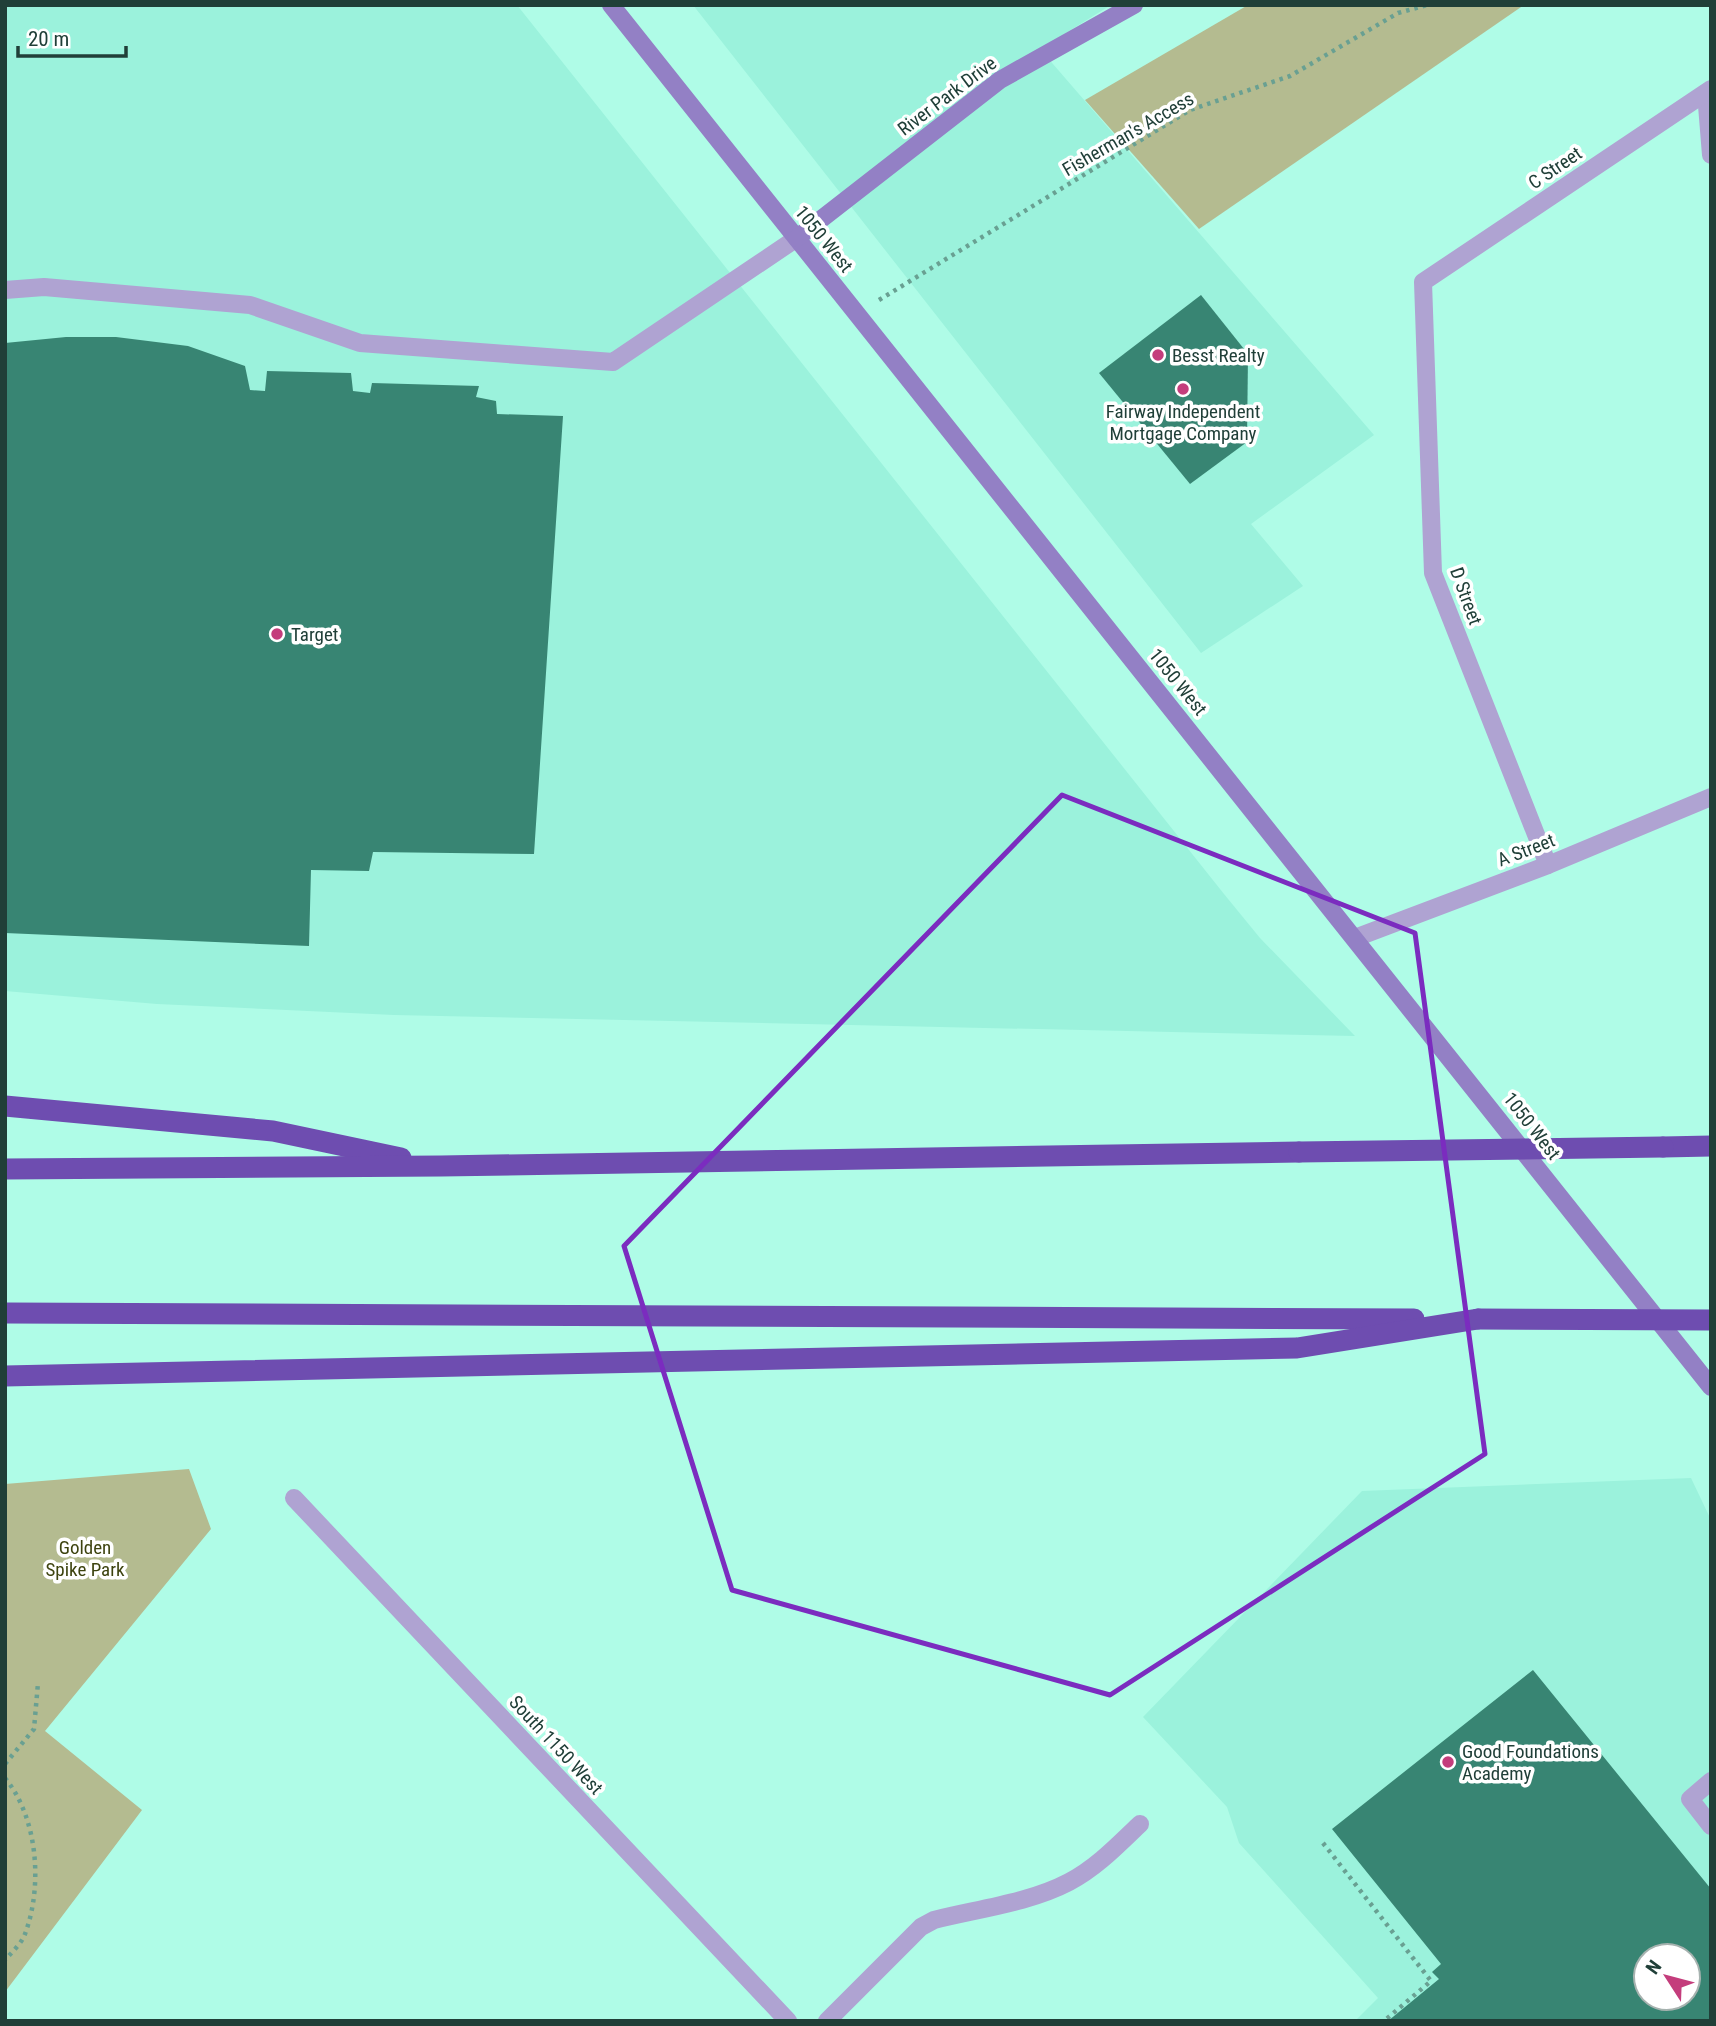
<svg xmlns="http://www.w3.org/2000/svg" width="1716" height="2026" viewBox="0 0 1716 2026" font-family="'Roboto Condensed',sans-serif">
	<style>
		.built { fill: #9bf2dc; fill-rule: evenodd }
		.green { fill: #b4bb90 }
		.building { fill: #388573; fill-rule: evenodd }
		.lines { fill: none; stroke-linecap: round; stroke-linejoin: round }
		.path { stroke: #69a092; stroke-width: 4.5; stroke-dasharray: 3.5 5; stroke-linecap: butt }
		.lane { stroke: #afa3d2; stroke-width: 18 }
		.street { stroke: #afa3d2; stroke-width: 18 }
		.secondary { stroke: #9380c5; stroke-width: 18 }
		.highway { stroke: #6e4db0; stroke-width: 21 }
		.highway-bridge { stroke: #6e4db0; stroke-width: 21 }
		.marked { fill: none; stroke: #7b2cbf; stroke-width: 5; stroke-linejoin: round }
		.poi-dot { fill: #c43d7c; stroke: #fff; stroke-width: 2.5 }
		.labels { text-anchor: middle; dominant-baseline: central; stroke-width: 7; stroke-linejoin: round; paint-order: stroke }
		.street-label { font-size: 19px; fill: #203f38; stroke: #fff }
		.poi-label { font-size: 19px; fill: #203f38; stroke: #fff; text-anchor: start }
		.park-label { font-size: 19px; fill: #3d430f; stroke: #fff }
	</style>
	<rect width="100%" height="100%" fill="#affce7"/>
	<g class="built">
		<path d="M5 5H517L1224 894 1260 938 1355 1036 394 1015 157 1004 5 991Z"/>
		<path d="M693 5H1111L1040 49 1374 435 1251 524 1303 586 1201 653Z"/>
		<path d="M1691 1478 1711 1520V2021H1355L1378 1998 1239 1843 1227 1807 1143 1717 1362 1491ZM1646 1956H1688V1998H1646Z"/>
	</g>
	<g class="green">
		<path d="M1248 5H1524L1199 229 1085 100Z"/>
		<path d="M189 1469 211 1529 45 1731 142 1810 5 1992V1484Z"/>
	</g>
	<g class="building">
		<path d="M1201 295 1248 354 1247 442 1190 484 1099 373Z"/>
		<path d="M66 337H116L188 346 245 366 250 390 265 391 267 371 351 373 353 391 370 393 372 383 479 386 476 397 496 401 497 414 563 416 534 854 373 852 369 871 311 870 309 946 5 933V343Z"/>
		<path d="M1533 1670 1711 1889V2021H1388L1439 1979 1432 1972 1441 1964 1332 1829ZM1646 1956H1688V1998H1646Z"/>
	</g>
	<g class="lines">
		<g class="path">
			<path d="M879 300 1190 110 1290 76 1398 13 1427 5"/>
			<path d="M5 1764 34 1729 38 1683"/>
			<path d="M5 1778C38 1818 43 1886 25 1934 22 1943 12 1952 5 1960"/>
			<path d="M1323 1843 1431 1981 1384 2021"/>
		</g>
		<g class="lane">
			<path d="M1706 93 1711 155"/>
			<path d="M5 290 44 287 250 305 360 343 613 362 797 238"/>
			<path d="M1548 865 1433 573 1423 282 1711 89"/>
			<path d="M1355 938 1548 865 1711 797"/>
			<path d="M1711 1781 1690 1799 1711 1826"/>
			<path d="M827 2021 921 1927 934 1920C977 1909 1029 1903 1069 1882 1096 1868 1118 1845 1140 1824"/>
		</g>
		<path class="street" d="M294 1498 788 2021"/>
		<g class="secondary">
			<path d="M611 5 1711 1387"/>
			<path d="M797 238 1000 80 1134 5"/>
		</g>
		<g class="highway">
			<path d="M5 1106 273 1131 401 1158"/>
			<path d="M1663 1147 1711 1146"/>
			<path d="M5 1169 441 1166 1299 1152"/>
			<path d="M5 1313 1414 1319"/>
			<path d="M5 1376 1297 1348 1478 1319"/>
		</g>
		<g class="highway-bridge">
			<path d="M1299 1152 1663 1147"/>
			<path d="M1478 1319 1711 1320"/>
		</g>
	</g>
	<path class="marked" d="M1062 795 1415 933 1485 1454 1110 1695 732 1590 624 1246Z"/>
	<g class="poi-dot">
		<circle cx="1158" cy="355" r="7"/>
		<circle cx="1183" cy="389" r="7"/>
		<circle cx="277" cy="634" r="7"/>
		<circle cx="1448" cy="1762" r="7"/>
	</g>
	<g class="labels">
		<g class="street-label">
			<text transform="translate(947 96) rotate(-37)">River Park Drive</text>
			<text transform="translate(1128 134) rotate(-30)">Fisherman's Access</text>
			<text transform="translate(1555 168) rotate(-34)">C Street</text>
			<text transform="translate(824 239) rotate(51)">1050 West</text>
			<text transform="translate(1466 596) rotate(70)">D Street</text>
			<text transform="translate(1178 682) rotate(51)">1050 West</text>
			<text transform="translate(1526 850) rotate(-21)">A Street</text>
			<text transform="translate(1532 1126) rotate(52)">1050 West</text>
			<text transform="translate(556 1745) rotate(47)">South 1150 West</text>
		</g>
		<g class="poi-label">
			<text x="1172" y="355">Besst Realty</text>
			<text x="1183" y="411" text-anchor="middle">Fairway Independent<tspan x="1183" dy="22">Mortgage Company</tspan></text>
			<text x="291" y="634">Target</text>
			<text x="1462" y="1751">Good Foundations<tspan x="1462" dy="22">Academy</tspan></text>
		</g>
		<g class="park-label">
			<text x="85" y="1547">Golden<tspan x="85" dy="22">Spike Park</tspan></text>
		</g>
	</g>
	<rect width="1716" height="2026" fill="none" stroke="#203f38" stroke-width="14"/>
	<g transform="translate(1667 1977) rotate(306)"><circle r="33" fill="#ffffff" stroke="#a6b2af" stroke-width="2"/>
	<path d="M0-5L12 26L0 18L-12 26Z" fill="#c43d7c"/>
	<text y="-10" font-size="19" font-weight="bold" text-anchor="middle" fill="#203f38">N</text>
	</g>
	<path d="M18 46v10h108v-10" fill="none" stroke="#203f38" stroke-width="3.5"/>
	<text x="28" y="46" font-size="21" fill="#203f38" stroke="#ffffff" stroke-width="5" paint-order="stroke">20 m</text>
</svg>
